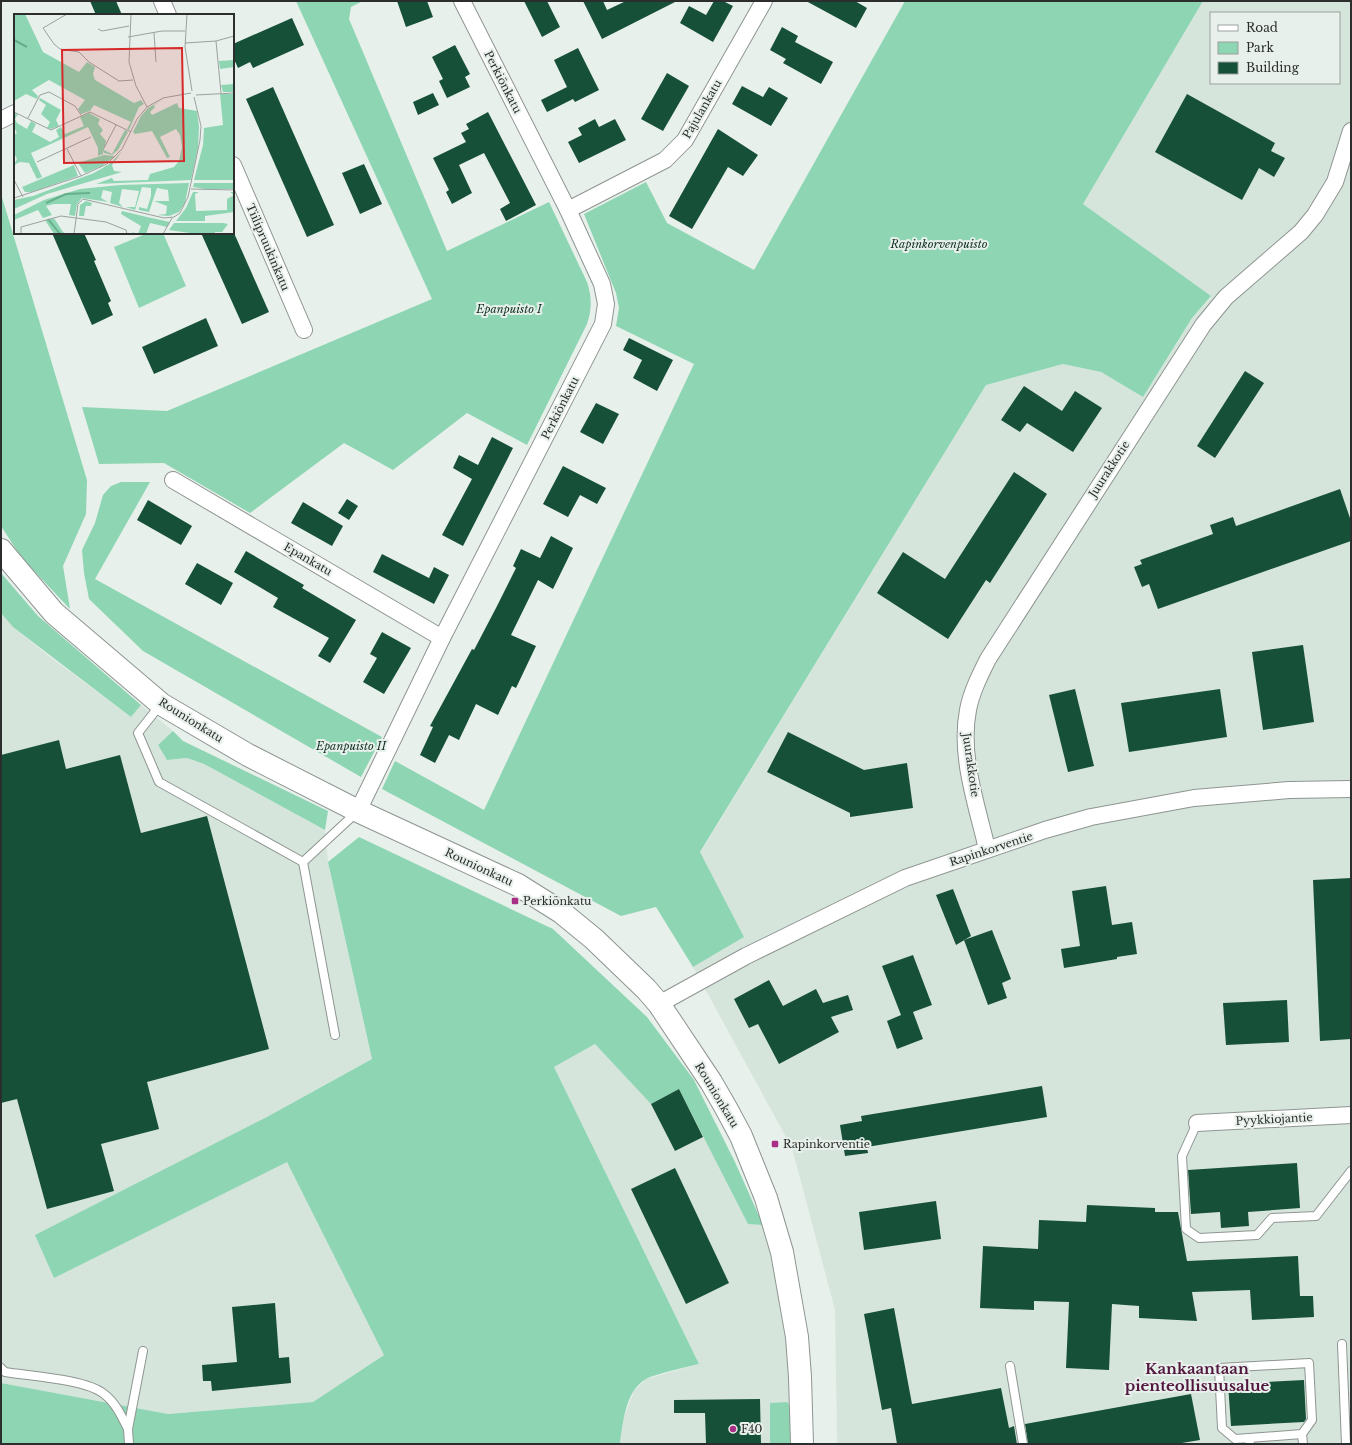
<svg xmlns="http://www.w3.org/2000/svg" width="1352" height="1445" viewBox="0 0 1352 1445" font-family="'Libre Baskerville',serif">
	<style>
		.built { fill: #d6e5dc; fill-rule: evenodd }
		.green { fill: #8ed6b3 }
		.building { fill: #165038 }
		.lines { fill: none; stroke-linecap: round; stroke-linejoin: round }
		.service-casing { stroke: #8e9591; stroke-width: 10 }
		.minor-casing { stroke: #8e9591; stroke-width: 18 }
		.secondary-casing { stroke: #8e9591; stroke-width: 24 }
		.service { stroke: #fff; stroke-width: 8 }
		.minor { stroke: #fff; stroke-width: 16 }
		.secondary { stroke: #fff; stroke-width: 22 }
		.poi-dot { fill: #a82f84; stroke: #e8f0eb; stroke-width: 1.5 }
		.labels { text-anchor: middle; dominant-baseline: central; stroke-width: 4; stroke-linejoin: round; paint-order: stroke }
		.street-label { font-size: 11px; fill: #2b2e2c; stroke: #e8f0eb }
		.park-label { font-size: 11px; font-style: italic; fill: #0f3122; stroke: #e8f0eb }
		.poi-label { font-size: 11px; fill: #2b2e2c; stroke: #e8f0eb; text-anchor: start }
		.district-label { font-size: 15px; font-weight: bold; fill: #51173f; stroke: #e8f0eb }
		.inset-river { fill: none; stroke: #66af8c; stroke-width: 2 }
		.inset-road { fill: none; stroke: #9ca29f; stroke-width: 1 }
		.view { fill: #d62828; fill-opacity: 0.15; stroke: #d62828; stroke-width: 2 }
		.inset-edge { fill: none; stroke: #2b2e2c; stroke-width: 2 }
	</style>
	<rect width="100%" height="100%" fill="#e8f0eb"/>
	<g class="built">
		<path d="M1203 1H1351V1444H837L835 1310 792 1148 693 967 744 937 700 853 986 385 1063 364 1101 372 1143 397 1192 318 1211 297 1083 204ZM1211 13H1339V83H1211Z"/>
		<path d="M1 613 13 627 45 653 131 717 141 705 173 731 158 745 167 760 187 758 204 764 325 830 328 862 372 1059 265 1118 385 1354 313 1402 168 1414 1 1383Z"/>
		<path d="M595 1044 651 1103 679 1089 703 1137 763 1225 780 1287 789 1354 792 1408 770 1403V1444H620L624 1417 634 1391 646 1379 699 1364 554 1067Z"/>
	</g>
	<g class="green">
		<path d="M296 1H363L351 7 349 19 447 251 549 202 587 282C592 297 592 309 587 324L527 445 467 413 393 470 344 443 250 513 164 463 99 464 82 407 167 411 432 299Z"/>
		<path d="M905 1H1203L1083 204 1211 296 1192 318 1143 397 1101 372 1063 364 986 385 700 852 744 937 693 967 656 907 621 916 382 789 395 761 484 810 694 364 616 326 619 308 616 293 584 214 646 182 667 223 754 270Z"/>
		<path d="M1 194 87 480 86 514 63 566 70 609 21 557 1 526Z"/>
		<path d="M148 233H163L186 286 139 308 114 247Z"/>
		<path d="M121 482H150L95 579 382 737 361 777 143 651 89 599 84 573 82 550 95 523 103 495 111 486Z"/>
		<path d="M1 573 38 616 141 705 131 717 13 627 1 613Z"/>
		<path d="M173 731 183 741 328 811 325 830 204 764 187 758 167 760 158 745Z"/>
		<path d="M359 837 553 929 647 1017 694 1080 735 1162 763 1225 748 1224 679 1089 651 1104 595 1044 554 1067 699 1364C687 1367 655 1374 646 1379 625 1391 623 1423 620 1444H1V1383L168 1414 313 1402 384 1355 287 1162 54 1278 35 1235 265 1118 372 1059 328 862Z"/>
		<path d="M787 1402 792 1408 791 1444H770V1403Z"/>
	</g>
	<g class="building">
		<path d="M90 1H116L122 15H96Z"/>
		<path d="M397 1H427L433 17 406 27Z"/>
		<path d="M524 1H547L560 27 542 37Z"/>
		<path d="M583 1H603L607 10 626 1H677L602 39Z"/>
		<path d="M714 1H723L733 6 713 42 680 23 689 6 706 15Z"/>
		<path d="M806 1H855L867 8 856 28Z"/>
		<path d="M292 18 304 45 253 68 250 62 238 68 233 57V44Z"/>
		<path d="M782 27 798 36 795 42 833 62 821 84 783 63 786 59 770 50Z"/>
		<path d="M455 45 470 74 465 77 470 87 447 98 439 81 443 79 432 57Z"/>
		<path d="M578 48 599 90 575 102 573 99 547 112 541 100 567 87 554 60Z"/>
		<path d="M667 73 689 86 663 131 641 119Z"/>
		<path d="M742 86 763 97 769 87 788 98 771 126 732 104Z"/>
		<path d="M273 87 334 225 307 237 246 99Z"/>
		<path d="M433 93 439 105 418 115 413 102Z"/>
		<path d="M1187 94 1275 143 1271 151 1285 158 1274 177 1259 168 1242 200 1155 152Z"/>
		<path d="M488 112 536 205 506 221 500 209 510 203 484 153 459 165 472 193 452 204 446 192 449 190 433 158 466 142 461 133 469 129 466 124Z"/>
		<path d="M595 119 599 127 615 119 626 140 579 163 568 142 582 135 578 128Z"/>
		<path d="M718 129 758 155 743 176 728 167 692 229 669 216Z"/>
		<path d="M364 164 382 204 360 214 342 173Z"/>
		<path d="M52 233H84L96 260 94 261 111 301 108 303 113 315 92 325Z"/>
		<path d="M201 233H234L269 312 242 324Z"/>
		<path d="M206 318 218 346 154 374 142 347Z"/>
		<path d="M629 338 673 360 657 391 633 378 642 360 623 350Z"/>
		<path d="M1245 371 1264 383 1215 458 1197 446Z"/>
		<path d="M1024 386 1062 411 1075 391 1102 408 1073 452 1027 423 1020 432 1001 420Z"/>
		<path d="M596 403 619 414 603 444 580 432Z"/>
		<path d="M492 437 513 448 463 546 442 535 472 479 453 468 459 455 478 465Z"/>
		<path d="M563 466 606 488 597 504 580 495 568 517 543 504Z"/>
		<path d="M1014 472 1047 494 990 583 986 580 948 639 877 593 903 552 945 579Z"/>
		<path d="M1340 489 1351 521V541L1158 609 1149 584 1142 587 1134 567 1142 564 1140 560 1213 534 1210 525 1233 517 1236 526Z"/>
		<path d="M347 499 358 506 349 520 338 513Z"/>
		<path d="M148 500 192 526 181 545 137 520Z"/>
		<path d="M303 502 343 526 332 546 291 523Z"/>
		<path d="M551 536 573 548 553 589 538 580 511 635 536 646 516 688 512 686 498 715 476 704 459 740 449 735 435 763 420 755 433 727 430 726 472 649 474 650 496 608 516 568 513 566 521 549 540 558Z"/>
		<path d="M246 551 304 585 302 588 356 620 330 663 318 656 329 638 273 607 278 598 234 572Z"/>
		<path d="M382 554 429 578 434 567 449 575 434 604 373 572Z"/>
		<path d="M197 563 233 583 221 605 185 584Z"/>
		<path d="M382 632 411 648 384 694 363 682 377 658 370 654Z"/>
		<path d="M1303 645 1314 722 1263 730 1252 652Z"/>
		<path d="M1075 689 1094 766 1068 772 1049 695Z"/>
		<path d="M1220 689 1227 737 1129 752 1121 703Z"/>
		<path d="M788 732 864 770 907 763 913 808 850 817V813L767 772Z"/>
		<path d="M59 740 66 769 120 755 141 833 207 816 269 1049 147 1082 159 1129 101 1144 114 1191 47 1209 17 1099 1 1103V755Z"/>
		<path d="M1351 878V1039L1320 1041 1313 880Z"/>
		<path d="M1106 886 1112 925 1132 922 1137 954 1117 957V959L1064 968 1061 949 1080 946 1072 891Z"/>
		<path d="M953 889 971 936 956 945 936 895Z"/>
		<path d="M992 930 1011 979 1002 983 1007 998 988 1005 964 940Z"/>
		<path d="M913 955 932 1005 913 1012 923 1039 897 1049 887 1021 901 1015 882 966Z"/>
		<path d="M769 980 783 1006 816 989 823 1003 848 995 853 1010 831 1017 839 1032 779 1064 758 1024 749 1028 734 999Z"/>
		<path d="M1287 1000 1289 1042 1226 1045 1223 1003Z"/>
		<path d="M1042 1086 1047 1117 867 1147 868 1153 845 1156 840 1125 862 1121 861 1116Z"/>
		<path d="M679 1089 703 1137 675 1151 651 1104Z"/>
		<path d="M1297 1163 1300 1208 1248 1212 1249 1226 1221 1228 1220 1212 1191 1214 1188 1170Z"/>
		<path d="M675 1168 729 1283 686 1304 631 1189Z"/>
		<path d="M936 1201 941 1239 864 1250 859 1212Z"/>
		<path d="M1087 1205 1155 1208V1212H1178L1187 1261 1298 1256 1300 1296H1313L1314 1317 1252 1320 1250 1290 1192 1292 1197 1321 1139 1318V1306L1112 1304 1109 1370 1066 1368 1069 1302 1034 1301V1310L980 1308 983 1246 1038 1249 1039 1220 1086 1222Z"/>
		<path d="M275 1303 279 1358 289 1357 291 1383 212 1391 211 1381H203L202 1365 237 1362 232 1307Z"/>
		<path d="M894 1308 912 1404 1001 1388 1009 1428 1014 1426 1017 1444H897L891 1408 882 1410 864 1314Z"/>
		<path d="M1304 1380 1306 1419 1304 1422 1231 1426 1228 1384Z"/>
		<path d="M1191 1394 1200 1440 1176 1444H1028L1025 1424Z"/>
		<path d="M760 1399 761 1444H706L705 1413H674V1400Z"/>
	</g>
	<g class="lines">
		<defs>
			<g id="service">
				<path d="M160 705 138 733 159 782 303 862"/>
				<path d="M335 1035 303 862 357 812"/>
				<path d="M1197 1123 1182 1156 1186 1229 1199 1238 1257 1235 1272 1218 1316 1216 1351 1171"/>
				<path d="M1342 1344 1346 1444"/>
				<path d="M1010 1366 1023 1444"/>
				<path d="M1 1368 5 1372C29 1376 86 1379 104 1394 116 1403 122 1417 128 1429"/>
				<path d="M1249 1438 1302 1434"/>
				<path d="M129 1444 128 1429 143 1351"/>
				<path d="M1250 1444 1249 1438 1235 1439 1222 1428 1219 1368 1309 1363 1312 1420 1302 1434 1303 1444"/>
			</g>
			<g id="minor">
				<path d="M162 1 168 15"/>
				<path d="M1 120 15 113"/>
				<path d="M233 165 304 330"/>
				<path d="M568 210 665 160 685 140 764 1"/>
				<path d="M173 480 442 638"/>
				<path d="M358 811 442 638 603 324 606 304 602 284 568 210 462 1"/>
				<path d="M987 849C977 805 959 756 968 710 971 693 980 675 988 659L1203 325 1226 297 1301 232 1315 215 1335 182 1351 131"/>
				<path d="M659 1004 746 956 905 878 1045 830 1091 817 1194 798 1289 790 1351 789"/>
				<path d="M1197 1123 1351 1115"/>
			</g>
			<path id="secondary" d="M1 550 54 613 161 704 248 755 358 811 518 885 561 912 594 939 646 989 659 1004 711 1082 726 1108 741 1136 766 1198 782 1252 797 1337 800 1377 802 1444"/>
		</defs>
		<use href="#service" class="service-casing"/>
		<use href="#minor" class="minor-casing"/>
		<use href="#secondary" class="secondary-casing"/>
		<use href="#service" class="service"/>
		<use href="#minor" class="minor"/>
		<use href="#secondary" class="secondary"/>
	</g>
	<g class="poi-dot">
		<rect x="511" y="897" width="8" height="8" rx="2"/>
		<rect x="771" y="1140" width="8" height="8" rx="2"/>
		<circle cx="733" cy="1429" r="4"/>
	</g>
	<g class="labels">
		<g class="street-label">
			<text transform="translate(503 82) rotate(63)">Perkiönkatu</text>
			<text transform="translate(702 109) rotate(-60)">Pajulankatu</text>
			<text transform="translate(268 247) rotate(67)">Tiilipruukinkatu</text>
			<text transform="translate(560 408) rotate(-63)">Perkiönkatu</text>
			<text transform="translate(1109 469) rotate(-57)">Juurakkotie</text>
			<text transform="translate(308 559) rotate(30)">Epankatu</text>
			<text transform="translate(191 720) rotate(32)">Rounionkatu</text>
			<text transform="translate(971 765) rotate(82)">Juurakkotie</text>
			<text transform="translate(991 849) rotate(-18)">Rapinkorventie</text>
			<text transform="translate(479 867) rotate(25)">Rounionkatu</text>
			<text transform="translate(717 1095) rotate(59)">Rounionkatu</text>
			<text transform="translate(1274 1119) rotate(-3)">Pyykkiojantie</text>
		</g>
		<g class="park-label">
			<text x="939" y="244">Rapinkorvenpuisto</text>
			<text x="509" y="309">Epanpuisto I</text>
			<text x="351" y="746">Epanpuisto II</text>
		</g>
		<g class="poi-label">
			<text x="523" y="901">Perkiönkatu</text>
			<text x="783" y="1144">Rapinkorventie</text>
			<text x="741" y="1429">F40</text>
		</g>
		<g class="district-label">
			<text x="1197" y="1368">Kankaantaan<tspan x="1197" dy="17">pienteollisuusalue</tspan></text>
		</g>
	</g>
	<g transform="translate(14 14)">
		<rect width="220" height="220" fill="#e8f0eb"/>
		<path d="M0 0H11L29 38 65 58 73 48 81 53 79 60 81 66 120 89 127 86 130 90 125 93 115 116 113 115 117 108 80 91 76 97 67 100 64 95 71 86 35 66 18 76 24 82 23 85 12 80 0 87ZM220 46V53L206 55 205 47ZM220 70V78H209L207 71ZM206 80H220V166H180L189 131 190 114 209 111ZM26 84 47 96 42 106 45 112 37 115 33 114 36 108 27 100 32 91 25 86ZM151 84 140 91 141 93 136 98 138 101 163 89 165 94 183 97 185 113 184 134 177 166 82 170 98 164 100 167 134 166 136 160 160 153 165 147 168 133 166 121 162 115 146 123 156 143 153 144 138 117 121 120 119 118 127 102 134 94ZM0 99 4 100 1 105 3 109 13 115 17 107 22 110 18 118 36 128 45 123 42 116 47 113 51 120 70 112 66 103 75 99 86 105 84 110 89 116 86 120 92 127 89 140 84 142V134L74 113 17 139 28 163 23 165 15 149 6 148 0 151 3 145 0 139V121L3 119 0 113ZM111 116 114 118 104 136 98 141 90 139V136L98 140ZM109 136 98 151 100 157 108 158 33 180 0 195V186L19 182 80 159 97 149ZM90 141 101 142 88 152 71 159 64 149ZM60 151 64 162 18 178H11L8 173ZM175 169 171 189 165 198 155 202 143 201 152 200 153 192 140 187H155L154 176 143 174 135 198 125 196V193L133 195 137 182V174L128 173 121 196 112 193H121L125 177 108 175 105 189 109 193 96 189 98 178 89 176 87 184 94 188 68 184 63 190 61 202 55 201 57 190H40L32 192 38 201 29 204 24 196 0 206V201L30 186 66 175 106 171ZM180 169H220V175H191L179 173ZM179 178H185L181 180 182 197 213 196V185L220 181 216 178H220V198L191 202V207H162L172 194ZM72 187 78 189 77 192H72L70 202H65L66 191ZM108 197 133 203 156 208 153 213 136 209 132 220H120L118 218 124 220 127 212 107 200ZM40 204 49 218 52 220H40L31 206ZM160 209H209L214 210 208 218H201V220H183L155 216Z" fill="#8ed6b3"/>
		<path class="inset-river" d="M0 26 13 33M32 189 52 180 76 179M34 205 46 220"/>
		<path class="inset-road" d="M53 0 29 14 40 30 46 35 65 38 75 48 105 67 119 66M117 0 115 48 122 72 133 93M173 0 171 33 178 77M84 15 88 17 115 12M140 19 142 48M114 23 148 17H171M202 27 207 79M171 29 202 27 220 22M182 81 220 79M0 98 37 116 76 98 117 118M14 104 26 81 35 78 61 92 67 101M90 134 102 111M53 135 67 162M23 148 77 123M0 166 9 183M177 175 220 176M0 184 67 162 93 150 108 135 123 105 133 93 149 84 177 79M7 220V213L47 202 92 208 112 216 113 220M60 220 64 190 69 185 150 204 160 203 166 199 174 183 186 126 187 112 180 83M149 220 158 204"/>
		<path class="view" d="M168 34 170 147 50 149 48 36Z"/>
		<rect width="220" height="220" class="inset-edge"/>
	</g>
	<rect width="1352" height="1445" fill="none" stroke="#2b2e2c" stroke-width="4"/>
	<rect x="1210" y="12" width="130" height="72" fill="#e8f0eb" stroke="#9ca29f"/>
	<rect x="1218" y="25" width="20" height="6" fill="#ffffff" stroke="#9ca29f"/>
	<text x="1246" y="32" font-size="12" fill="#2b2e2c">Road</text>
	<rect x="1218" y="42" width="20" height="12" fill="#8ed6b3" stroke="#9ca29f"/>
	<text x="1246" y="52" font-size="12" fill="#2b2e2c">Park</text>
	<rect x="1218" y="62" width="20" height="12" fill="#165038" stroke="#9ca29f"/>
	<text x="1246" y="72" font-size="12" fill="#2b2e2c">Building</text>
</svg>
